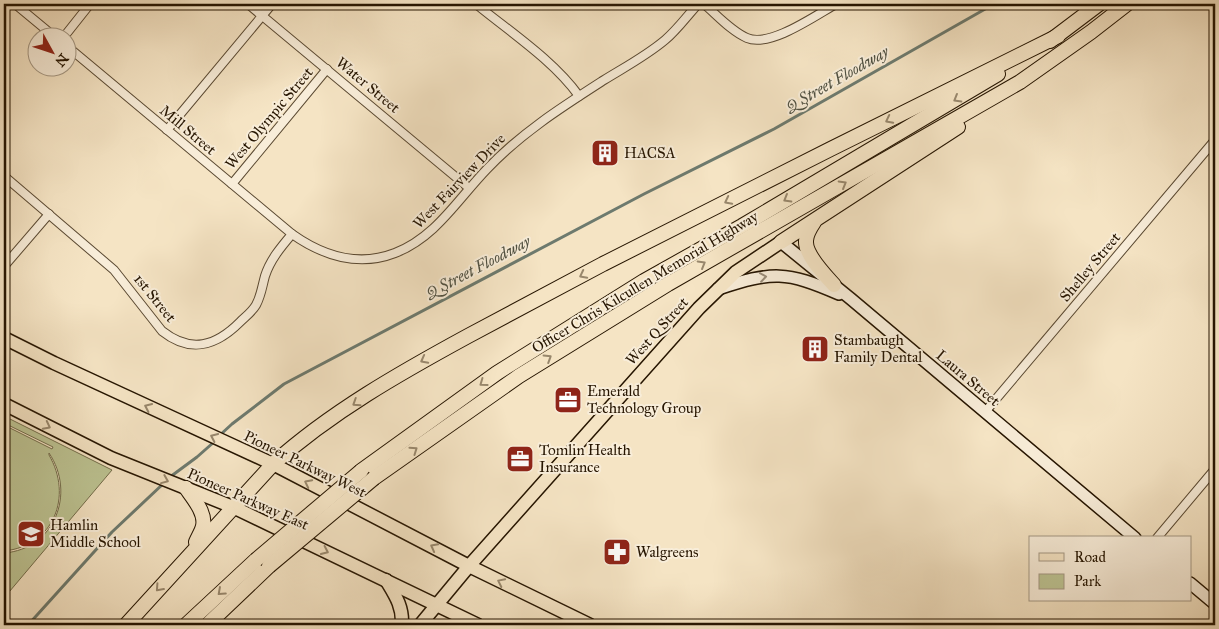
<svg xmlns="http://www.w3.org/2000/svg" width="1219" height="629" viewBox="0 0 1219 629" font-family="'IM FELL Great Primer',serif">
	<style>
		.green { fill: #bdc493; stroke: #726c4a }
		.lines { fill: none; stroke-linecap: round; stroke-linejoin: round }
		.stream { stroke: #6d7a6e; stroke-width: 3 }
		.street-casing { stroke: #5a4932; stroke-width: 10 }
		.secondary-casing { stroke: #261501; stroke-width: 14 }
		.primary-casing { stroke: #261501; stroke-width: 15 }
		.highway-casing { stroke: #261501; stroke-width: 16 }
		.street { stroke: #f8edd9; stroke-width: 8 }
		.secondary { stroke: #f8edd9; stroke-width: 11 }
		.primary { stroke: #f5e4c4; stroke-width: 12 }
		.highway { stroke: #f5e4c4; stroke-width: 14 }
		.highway-bridge-casing { stroke: #261501; stroke-width: 16; stroke-linecap: butt }
		.highway-bridge { stroke: #f5e4c4; stroke-width: 14 }
		.oneway { stroke: #98876c }
		.oneway2 { stroke: #9a8c78 }
		.labels { text-anchor: middle; dominant-baseline: central; stroke-width: 4; stroke-linejoin: round; paint-order: stroke }
		.street-label { font-size: 15px; fill: #261501; stroke: #f8edd9 }
		.poi-label { font-size: 15px; fill: #261501; stroke: #f8edd9; text-anchor: start }
		.water-label { font-size: 16px; font-style: italic; fill: #4f5041; stroke: #f8edd9 }
	</style>
	<rect width="100%" height="100%" fill="#f5e4c4"/>
	<filter id="stains"><feTurbulence type="fractalNoise" baseFrequency=".004" numOctaves="4"/><feColorMatrix values="0 0 0 0 .2 0 0 0 0 .09 0 0 0 0 .02 0 0 0 .5 -.17"/></filter>
	<radialGradient id="worn" r=".72"><stop offset=".6" stop-color="#630" stop-opacity="0"/><stop offset="1" stop-color="#630" stop-opacity=".3"/></radialGradient>
	<path class="green" d="M4 416 112 470 4 598V553C55 549 76 493 49 453V455C73 496 54 546 4 551V425L52 449 53 447 4 423Z"/>
	<g class="lines">
		<g class="stream">
			<path d="M220 435 232 424 284 384 644 194 774 129 994 4"/>
			<path d="M170 477 197 457 214 442"/>
			<path d="M28 625 112 532 164 483"/>
		</g>
		<defs>
			<g id="street">
				<path d="M15 4 56 38"/>
				<path d="M248 4 469 188"/>
				<path d="M476 4C510 32 553 60 579 96"/>
				<path d="M704 4C717 15 731 31 747 38 770 48 816 15 836 4"/>
				<path d="M63 38 90 4"/>
				<path d="M68 47 292 234C323 256 359 267 395 253 436 237 457 200 487 169 521 133 562 107 604 80 625 67 646 56 665 40 677 30 687 16 698 4"/>
				<path d="M167 130 272 4"/>
				<path d="M4 176 114 270 162 331C191 354 216 346 240 322 245 317 252 312 256 305 261 296 262 287 265 276 270 260 281 247 292 234"/>
				<path d="M232 184 327 69"/>
				<path d="M6 264 49 214"/>
				<path d="M985 412 1215 140"/>
				<path d="M1157 538 1215 469"/>
			</g>
			<g id="secondary">
				<path d="M781 242 851 299 1135 538"/>
				<path d="M718 289C773 271 786 271 839 294"/>
				<path d="M1190 583 1215 604"/>
			</g>
			<g id="primary">
				<path d="M4 338 54 363 273 464 469 566 590 625"/>
				<path d="M4 404 111 458 233 507 478 625"/>
				<path d="M386 580C395 595 403 606 402 625"/>
				<path d="M420 625 469 566 699 308 736 272 781 242"/>
			</g>
			<g id="highway">
				<path d="M1050 41 1099 4"/>
				<path d="M814 222C810 228 806 234 806 241 805 255 825 275 834 285"/>
				<path d="M781 242 958 127"/>
				<path d="M361 471 497 373 644 281 742 226 998 74"/>
				<path d="M374 478 519 376 668 284 1020 82 1091 32 1127 4"/>
				<path d="M186 488C193 498 206 513 203 526 202 531 198 537 196 542"/>
				<path d="M126 625 273 464C331 412 400 373 468 336 513 312 558 288 603 264 754 187 906 111 1058 36"/>
				<path d="M186 625 256 560"/>
				<path d="M207 625 269 566"/>
			</g>
		</defs>
		<use href="#street" class="street-casing"/>
		<use href="#secondary" class="secondary-casing"/>
		<use href="#primary" class="primary-casing"/>
		<use href="#highway" class="highway-casing"/>
		<use href="#street" class="street"/>
		<use href="#secondary" class="secondary"/>
		<use href="#primary" class="primary"/>
		<use href="#highway" class="highway"/>
		<defs>
			<g id="highway-bridge">
				<path d="M256 560 361 471"/>
				<path d="M269 566 374 478"/>
			</g>
		</defs>
		<use href="#highway-bridge" class="highway-bridge-casing"/>
		<use href="#highway-bridge" class="highway-bridge"/>
	</g>
	<defs><path id="oneway-chevron" d="M-2-3.5L2.5 0L-2 3.5" fill="none" stroke-width="1.6" stroke-linecap="round" stroke-linejoin="round" transform="scale(1.25)"/></defs>
	<g class="oneway">
		<use href="#oneway-chevron" transform="translate(957 99) rotate(150)"/>
		<use href="#oneway-chevron" transform="translate(889 120) rotate(153)"/>
		<use href="#oneway-chevron" transform="translate(843 184) rotate(-30)"/>
		<use href="#oneway-chevron" transform="translate(787 199) rotate(150)"/>
		<use href="#oneway-chevron" transform="translate(728 201) rotate(153)"/>
		<use href="#oneway-chevron" transform="translate(702 264) rotate(-30)"/>
		<use href="#oneway-chevron" transform="translate(583 275) rotate(153)"/>
		<use href="#oneway-chevron" transform="translate(548 358) rotate(-32)"/>
		<use href="#oneway-chevron" transform="translate(424 360) rotate(152)"/>
		<use href="#oneway-chevron" transform="translate(483 383) rotate(144)"/>
		<use href="#oneway-chevron" transform="translate(356 403) rotate(147)"/>
		<use href="#oneway-chevron" transform="translate(148 407) rotate(-155)"/>
		<use href="#oneway-chevron" transform="translate(47 426) rotate(27)"/>
		<use href="#oneway-chevron" transform="translate(214 437) rotate(-155)"/>
		<use href="#oneway-chevron" transform="translate(414 450) rotate(-35)"/>
		<use href="#oneway-chevron" transform="translate(165 480) rotate(22)"/>
		<use href="#oneway-chevron" transform="translate(308 483) rotate(-153)"/>
		<use href="#oneway-chevron" transform="translate(434 547) rotate(-152)"/>
		<use href="#oneway-chevron" transform="translate(325 551) rotate(25)"/>
		<use href="#oneway-chevron" transform="translate(501 582) rotate(-154)"/>
		<use href="#oneway-chevron" transform="translate(159 588) rotate(132)"/>
		<use href="#oneway-chevron" transform="translate(221 592) rotate(138)"/>
	</g>
	<use class="oneway2" href="#oneway-chevron" transform="translate(763 277) rotate(-8)"/>
	<defs>
		<symbol id="building-square" viewBox="-11 -11 22 22"><rect x="-9" y="-9" width="18" height="18" rx="4" fill="#8f2418" stroke="#f8edd9"/><path d="M-4-6H4V6H1V3H-1V6H-4ZM-2.5-4.3h1.7v1.8h-1.7ZM.8-4.3h1.7v1.8H.8ZM-2.5-1h1.7V.8h-1.7ZM.8-1h1.7V.8H.8Z" fill="#fff"/></symbol>
		<symbol id="office-square" viewBox="-11 -11 22 22"><rect x="-9" y="-9" width="18" height="18" rx="4" fill="#8f2418" stroke="#f8edd9"/><path d="M-6-3h4V-5.5h4V-3h4V5H-6ZM-1-4.5V-3h2v-1.5ZM-6 0V1H6V0Z" fill="#fff"/></symbol>
		<symbol id="school-square" viewBox="-11 -11 22 22"><rect x="-9" y="-9" width="18" height="18" rx="4" fill="#8f2418" stroke="#f8edd9"/><path d="M0-5L7-2L0 1L-7-2ZM-4 1L0 2.5L4 1V4Q0 6-4 4Z" fill="#fff"/></symbol>
		<symbol id="pharmacy-square" viewBox="-11 -11 22 22"><rect x="-9" y="-9" width="18" height="18" rx="4" fill="#8f2418" stroke="#f8edd9"/><path d="M-2-6h4v4h4v4h-4v4h-4v-4h-4v-4h4Z" fill="#fff"/></symbol>
	</defs>
	<g fill-rule="evenodd">
		<use href="#building-square" x="589" y="137" width="32" height="32"/>
		<use href="#building-square" x="799" y="333" width="32" height="32"/>
		<use href="#office-square" x="552" y="384" width="32" height="32"/>
		<use href="#office-square" x="504" y="443" width="32" height="32"/>
		<use href="#school-square" x="15" y="518" width="32" height="32"/>
		<use href="#pharmacy-square" x="601" y="536" width="32" height="32"/>
	</g>
	<g class="labels">
		<g class="street-label">
			<text transform="translate(368 85) rotate(40)">Water Street</text>
			<text transform="translate(269 118) rotate(-50)">West Olympic Street</text>
			<text transform="translate(188 130) rotate(40)">Mill Street</text>
			<text transform="translate(459 181) rotate(-46)">West Fairview Drive</text>
			<text transform="translate(1090 267) rotate(-50)">Shelley Street</text>
			<text transform="translate(645 282) rotate(-31)">Officer Chris Kilcullen Memorial Highway</text>
			<text transform="translate(155 298) rotate(51)">1st Street</text>
			<text transform="translate(657 331) rotate(-48)">West Q Street</text>
			<text transform="translate(968 378) rotate(40)">Laura Street</text>
			<text transform="translate(305 464) rotate(26)">Pioneer Parkway West</text>
			<text transform="translate(248 499) rotate(24)">Pioneer Parkway East</text>
		</g>
		<g class="poi-label">
			<text x="624" y="153">HACSA</text>
			<text x="834" y="340">Stambaugh<tspan x="834" dy="17">Family Dental</tspan></text>
			<text x="587" y="391">Emerald<tspan x="587" dy="17">Technology Group</tspan></text>
			<text x="539" y="450">Tomlin Health<tspan x="539" dy="17">Insurance</tspan></text>
			<text x="50" y="525">Hamlin<tspan x="50" dy="17">Middle School</tspan></text>
			<text x="636" y="552">Walgreens</text>
		</g>
		<g class="water-label">
			<text transform="translate(837 79) rotate(-30)">Q Street Floodway</text>
			<text transform="translate(478 267) rotate(-28)">Q Street Floodway</text>
		</g>
	</g>
	<rect width="1219" height="629" fill="none" stroke="#f5e4c4" stroke-width="20"/>
	<rect x="5" y="5" width="1209" height="619" fill="none" stroke="#261501" stroke-width="2.5"/>
	<rect x="10" y="10" width="1199" height="609" fill="none" stroke="#261501"/>
	<rect x="1029" y="536" width="162" height="65" fill="#f8edd9" stroke="#a49783"/>
	<rect x="1039" y="553" width="25" height="8" fill="#f5e4c4" stroke="#a49783"/>
	<text x="1074" y="562" font-size="15" fill="#261501">Road</text>
	<rect x="1039" y="574" width="25" height="15" fill="#bdc493" stroke="#a49783"/>
	<text x="1074" y="586" font-size="15" fill="#261501">Park</text>
	<g transform="translate(52 52) rotate(130)"><circle r="24" fill="#f8edd9" stroke="#a49783"/>
	<path d="M0-4L9 19L0 12L-9 19Z" fill="#8f2418"/>
	<text y="-8" font-size="14" font-weight="bold" text-anchor="middle" fill="#261501">N</text>
	</g>
	<rect width="100%" height="100%" filter="url(#stains)"/>
	<rect width="100%" height="100%" fill="url(#worn)"/>
</svg>
